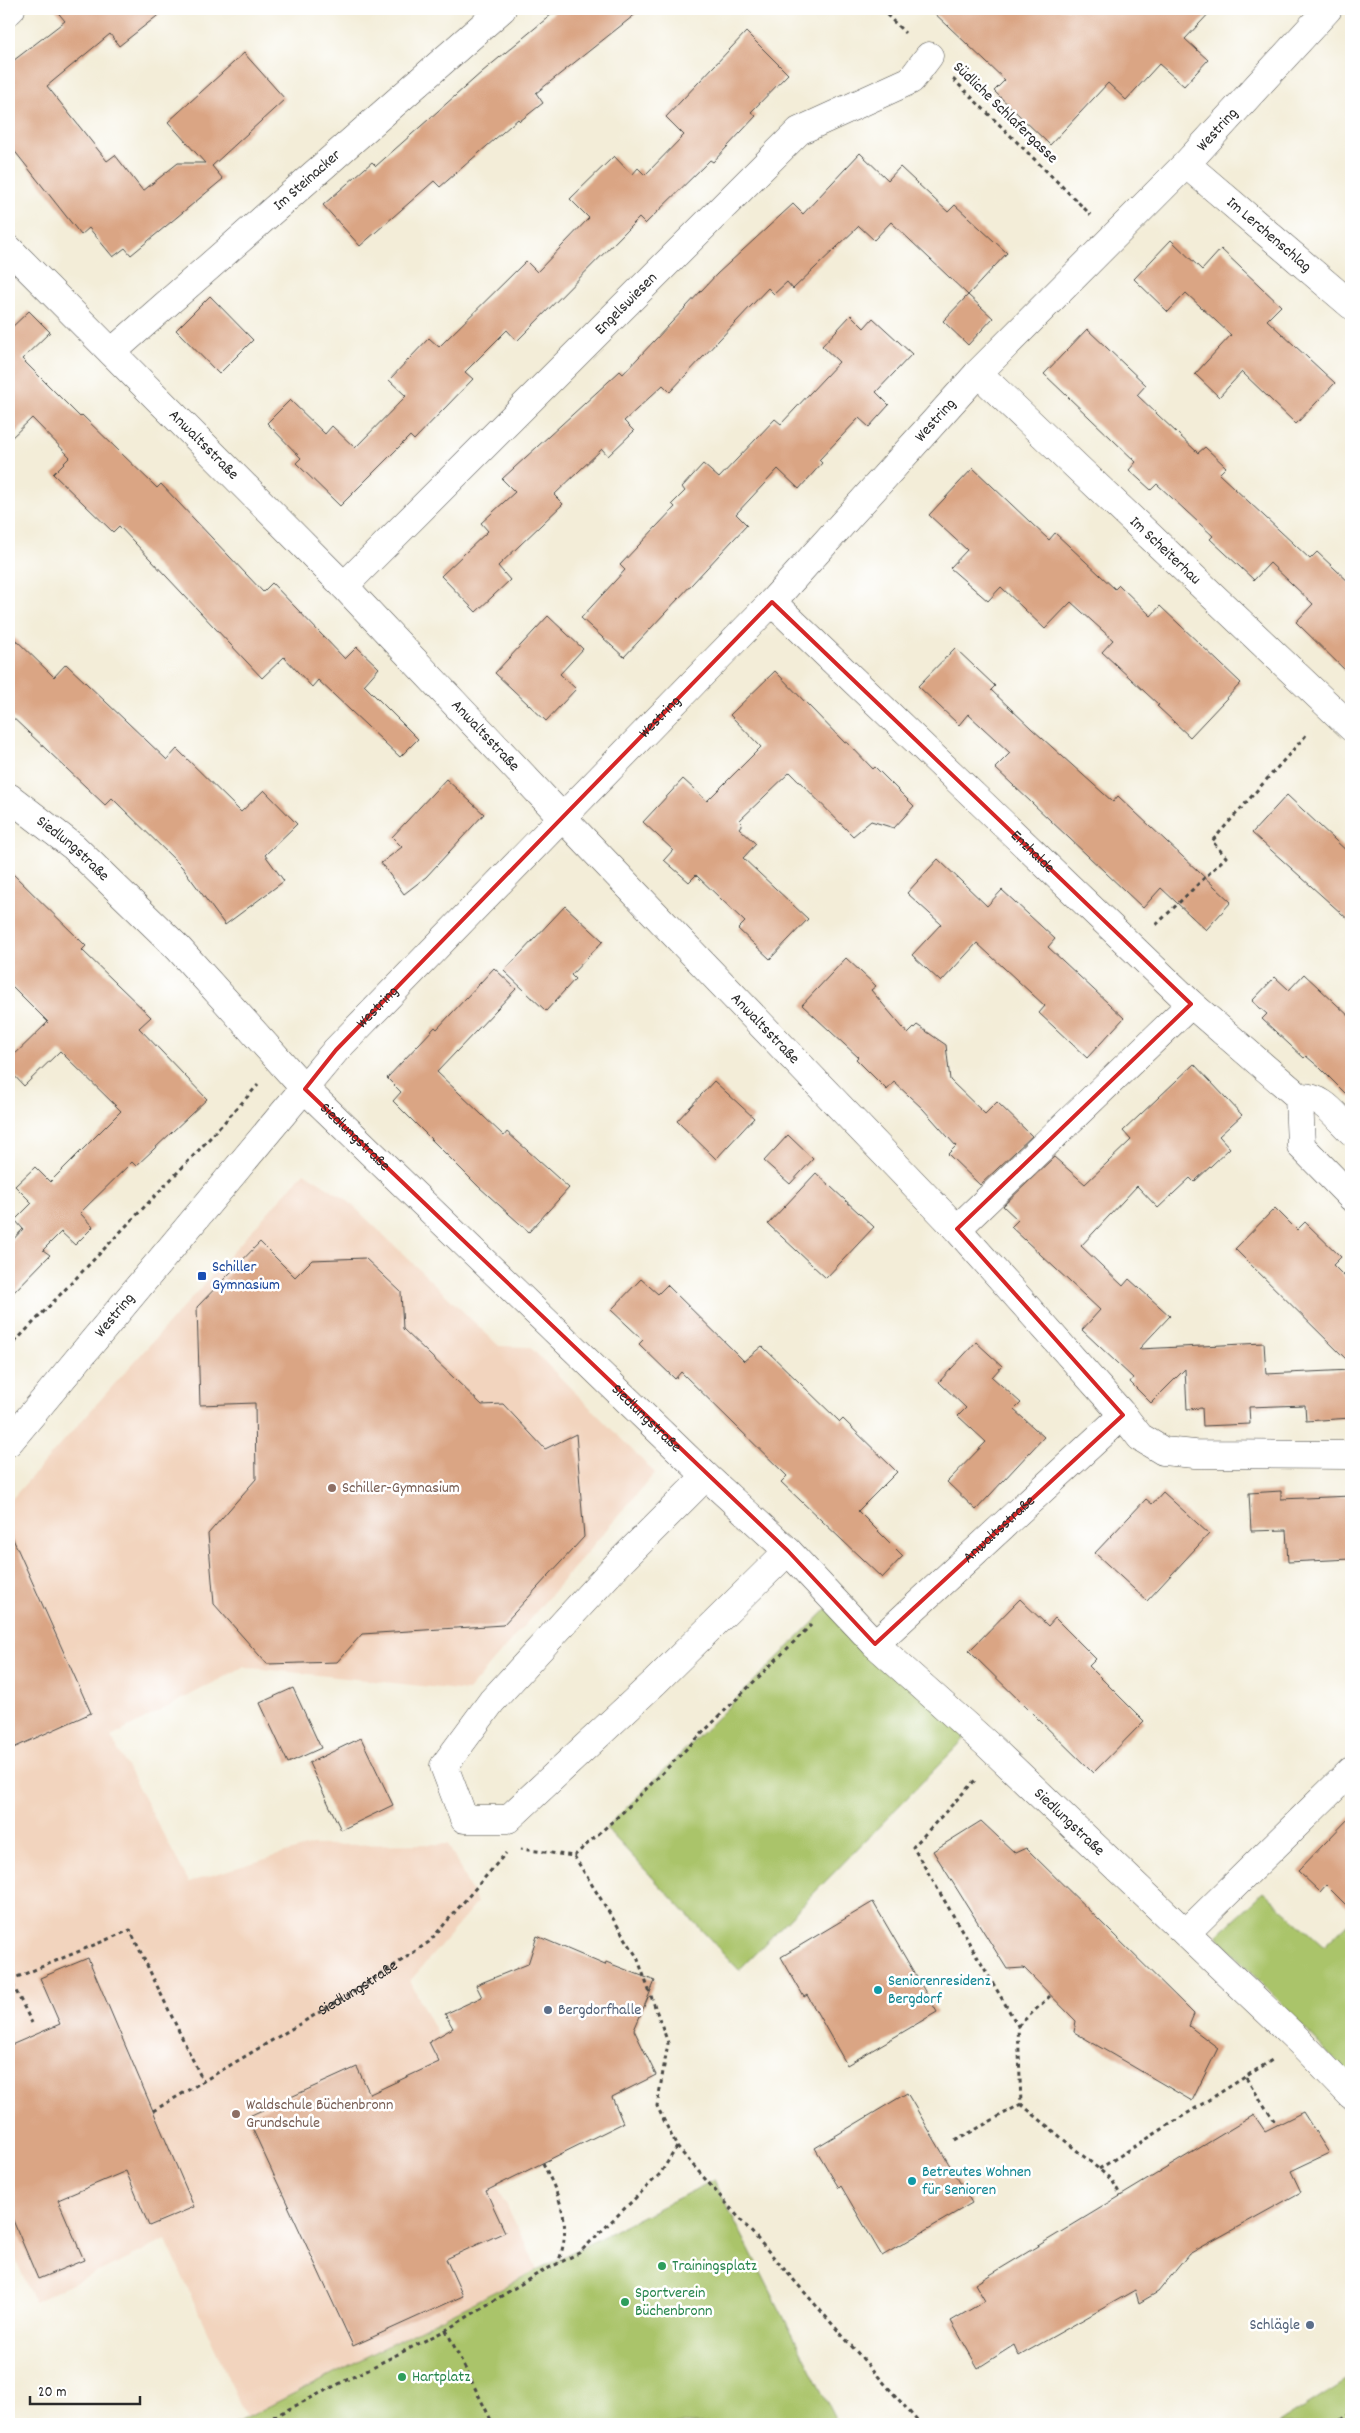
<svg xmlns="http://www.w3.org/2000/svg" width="1360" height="2433" viewBox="0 0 1360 2433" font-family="Dekko,sans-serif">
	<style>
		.built { fill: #f2d4be }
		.green { fill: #aac46b; stroke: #6a784b }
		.building { fill: #daa584 }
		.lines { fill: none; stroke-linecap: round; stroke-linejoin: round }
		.minor-casing { stroke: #494845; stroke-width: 29 }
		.path { stroke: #494845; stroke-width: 3; stroke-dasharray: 4 4; stroke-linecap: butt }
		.minor { stroke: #fff; stroke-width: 28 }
		.marked { fill: none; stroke: #d62828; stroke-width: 4; stroke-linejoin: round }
		.transit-dot { fill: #1a4fb4; stroke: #fff; stroke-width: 2 }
		.education-dot { fill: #8d6e63; stroke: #fff; stroke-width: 2 }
		.culture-dot { fill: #0f9aa8; stroke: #fff; stroke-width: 2 }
		.service-dot { fill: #5c6f8a; stroke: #fff; stroke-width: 2 }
		.leisure-dot { fill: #2e9e5b; stroke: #fff; stroke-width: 2 }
		.labels { text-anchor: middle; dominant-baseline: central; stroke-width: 5; stroke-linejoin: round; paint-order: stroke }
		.street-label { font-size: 16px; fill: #2b2b2b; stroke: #fff }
		.transit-label { font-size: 16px; fill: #164399; stroke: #fff; text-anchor: start }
		.education-label { font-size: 16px; fill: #785e54; stroke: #fff; text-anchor: start }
		.culture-label { font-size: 16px; fill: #0d838f; stroke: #fff; text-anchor: start }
		.service-label { font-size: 16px; fill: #4e5e75; stroke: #fff; text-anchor: start }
		.leisure-label { font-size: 16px; fill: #27864d; stroke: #fff; text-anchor: start }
	</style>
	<rect width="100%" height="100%" fill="#fff"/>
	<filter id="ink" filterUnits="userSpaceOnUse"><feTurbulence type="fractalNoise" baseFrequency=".02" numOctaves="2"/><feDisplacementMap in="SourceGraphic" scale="10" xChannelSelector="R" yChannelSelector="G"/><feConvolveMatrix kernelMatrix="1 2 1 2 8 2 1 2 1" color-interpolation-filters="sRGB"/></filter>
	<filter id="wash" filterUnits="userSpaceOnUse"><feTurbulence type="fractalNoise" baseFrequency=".0096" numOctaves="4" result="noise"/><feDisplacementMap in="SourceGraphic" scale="20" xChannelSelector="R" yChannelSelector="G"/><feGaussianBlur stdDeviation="1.12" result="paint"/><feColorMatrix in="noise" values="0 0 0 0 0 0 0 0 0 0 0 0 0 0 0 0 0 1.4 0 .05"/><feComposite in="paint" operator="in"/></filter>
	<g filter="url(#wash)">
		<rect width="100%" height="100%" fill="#f3edd8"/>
		<path class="built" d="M304 1172 346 1199 499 1346 530 1347 655 1473 468 1691 243 1667 111 1737 189 1882 312 1845 448 1844 477 1903 410 1981 438 2036 429 2042 539 2273 247 2420 166 2240 34 2302 9 2244V1502Z"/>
		<g class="green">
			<path d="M835 1601 972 1731 739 1970 606 1828Z"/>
			<path d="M1264 1892 1324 1946 1349 1922 1351 1924V2078L1217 1935Z"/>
			<path d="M714 2180 838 2424H234Z"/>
			<path d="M1351 2377V2424H1277Z"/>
		</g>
		<g id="blocks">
			<g class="building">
				<path d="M55 9H166L119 46 110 34 47 86 107 161 115 155 143 191 178 163H205L168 122 244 53 285 99 212 166 223 179 131 255 125 248 113 257 89 228 81 235 9 144V64L65 21Z"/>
				<path d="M558 9H642L536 93 543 103 520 121 518 119 440 187 434 181 360 246 323 205 372 162 376 166 482 72Z"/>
				<path d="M930 9H1213L1185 39 1208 60 1184 86 1159 64 1126 100 1108 83 1050 145 994 91 1005 80Z"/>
				<path d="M746 32 788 74 751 112 756 116 713 162 710 160 645 224 639 218 517 341 507 330 465 372 473 379 414 440 410 436 340 506 296 463 301 458 267 423 290 400 325 434 332 426 355 448 406 396 389 380 429 338 439 347 526 261 537 272 589 218 570 199 614 156 632 175 638 168 645 175 684 135 666 117Z"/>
				<path d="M860 153 888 180 900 167 948 212 955 205 1007 253 968 295 993 318 968 345 943 321 968 295 891 222 874 240 859 226 793 289 787 282 774 294 768 288 670 392 663 385 624 421 634 431 608 456 602 449 554 495 563 504 498 566 510 580 476 612 441 576 488 531 481 523 515 492 502 479 620 371 623 374 717 274 793 204 803 214Z"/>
				<path d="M1171 240 1202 270 1221 249 1281 306 1267 320 1335 383 1296 424 1242 372 1219 397 1195 374 1231 335 1186 293 1168 312 1134 279Z"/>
				<path d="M210 296 253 340 219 374 176 330Z"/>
				<path d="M29 311 50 332 22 359 80 417 82 415 157 488 161 484 263 592 272 583 345 659 357 647 379 668 364 685 418 739 400 757 318 680 312 687 284 657 262 678 119 526 113 532 53 474 70 457 32 418 9 440V330Z"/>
				<path d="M851 315 864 328 873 318 912 354 876 392 889 405 869 427 859 418 819 460 822 463 799 489 778 469 736 514 747 525 624 657 581 618 625 570 620 565 675 507 672 504 685 491 682 487 703 464 719 478 775 419 781 424 839 362 822 346Z"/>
				<path d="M1087 329 1146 385 1137 395 1198 453 1205 447 1226 467 1219 474 1310 559 1317 552 1351 584V676L1296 622 1313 604 1270 563 1254 580 1210 539 1213 536 1157 484 1151 490 1129 470 1136 462 1044 374Z"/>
				<path d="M973 468 1049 540 1055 533 1115 589 1119 585 1151 616 1160 606 1241 683 1190 737 1157 706 1159 705 1102 652 1113 640 1071 602 1045 629 1001 587 988 601 950 568 967 550 929 515Z"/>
				<path d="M548 616 583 649 560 674 576 689 546 721 495 673Z"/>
				<path d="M9 633 54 677 66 664 167 760 177 749 241 812 264 790 297 824 265 855 284 881 225 925 182 867 112 798 105 805 9 714Z"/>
				<path d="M955 648 995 686 991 690 1032 729 1113 802 1118 796 1231 902 1206 930 1161 888 1143 908 995 768 1010 753 968 714 959 725 918 686Z"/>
				<path d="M775 671 845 743 847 742 873 769 875 767 914 806 894 828 871 821 853 836 790 772 739 821 742 824 739 828 756 844 743 858 808 919 770 959 738 929 745 922 696 875 689 882 664 860 673 850 643 822 683 779 707 801 761 747 730 715Z"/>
				<path d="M446 779 484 814 426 877 404 894 381 863 402 847 392 837Z"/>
				<path d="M1287 795 1351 855V922L1252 833Z"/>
				<path d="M938 859 987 906 1002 890 1055 939 1048 947 1124 1018 1087 1058 1039 1013 1045 1006 977 943 941 982 912 955 941 924 907 893Z"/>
				<path d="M9 870 86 946 82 950 151 1017 139 1028 207 1099 136 1166 132 1162 80 1213 93 1227 75 1245 61 1232 43 1250 50 1255 9 1297V1244L23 1229 15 1220 32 1203 15 1186 35 1167 50 1182 121 1111 60 1051 24 1086 9 1070V1060L48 1022 9 983Z"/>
				<path d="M565 906 603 941 571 975 575 979 546 1011 504 971Z"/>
				<path d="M846 958 876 986 871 990 908 1034 917 1025 946 1045 950 1080 985 1114 997 1102 1032 1136 980 1185 948 1154 956 1146 923 1109 894 1082 887 1090 856 1059 858 1057 802 1005Z"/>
				<path d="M494 968 516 989 437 1072 504 1136 507 1132 569 1188 529 1232 479 1187 393 1101 401 1092 387 1078 435 1027 437 1029Z"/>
				<path d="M1304 974 1351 1018V1099L1320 1068 1306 1056 1304 1058 1262 1019 1267 1014 1252 1001 1275 977 1289 990Z"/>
				<path d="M1194 1064 1242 1115 1219 1136 1230 1148 1194 1182 1190 1178 1158 1208 1137 1186 1081 1246 1123 1286 1129 1279 1170 1316 1139 1349 1264 1343 1266 1374 1351 1370V1418L1306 1421 1305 1405 1249 1407 1250 1424 1203 1426 1202 1408 1187 1409 1185 1369 1151 1403 1130 1382 1133 1378 1082 1330 1100 1310 1011 1227 1018 1220 1003 1206 1054 1157 1085 1184 1131 1140 1123 1131Z"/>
				<path d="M714 1081 754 1118 716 1159 677 1121Z"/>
				<path d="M788 1135 813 1159 790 1184 764 1161Z"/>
				<path d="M816 1173 874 1227 826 1278 768 1224Z"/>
				<path d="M1275 1208 1297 1230 1305 1222 1341 1257 1333 1265 1351 1283V1364L1235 1249Z"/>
				<path d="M260 1242 295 1277 312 1260 365 1258 401 1292 403 1329 482 1405 503 1404 545 1449 576 1434 584 1537 503 1625 362 1634 337 1662 267 1664 214 1604 208 1534 256 1479 255 1403 200 1405 197 1307Z"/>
				<path d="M641 1279 658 1294 667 1285 744 1361 762 1346 840 1422 843 1419 897 1472 858 1511 903 1556 882 1578 781 1482 787 1476 681 1372 675 1379 639 1344 643 1340 611 1310Z"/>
				<path d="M976 1342 1002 1366 992 1377 1021 1403 1014 1410 1044 1437 976 1510 947 1482 986 1442 958 1416 966 1408 939 1382Z"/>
				<path d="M1281 1491V1499L1351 1496V1559L1288 1562 1286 1530 1251 1531 1249 1493Z"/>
				<path d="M1163 1492 1209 1534 1147 1601 1095 1553 1146 1499 1152 1504Z"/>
				<path d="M9 1530 91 1713 9 1750Z"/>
				<path d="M1020 1599 1048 1626 1055 1618 1096 1659 1089 1666 1144 1721 1093 1773 969 1651Z"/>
				<path d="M293 1688 321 1748 288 1763 260 1703Z"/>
				<path d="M361 1738 393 1805 341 1830 309 1763Z"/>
				<path d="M1351 1816V1910L1326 1885 1320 1892 1298 1871Z"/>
				<path d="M981 1821 1015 1853 1026 1848 1194 2014 1189 2026 1218 2048 1192 2101 1074 2032 1076 2021 1024 1968 1007 1969 933 1851Z"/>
				<path d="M873 1902 937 2012 847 2065 807 1995 804 1997 781 1957Z"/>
				<path d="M537 1936 605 1965 606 1962 655 1981 634 2030 656 2075 612 2097 623 2123 486 2191 505 2232 446 2259 463 2296 353 2346 247 2117 357 2067 370 2094 439 2062 429 2042 453 2028 445 2014 482 1997 476 1985 528 1964Z"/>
				<path d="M88 1958 194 2207 149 2226 126 2171 58 2200 84 2260 38 2279 9 2211V2046L60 2024 40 1978Z"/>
				<path d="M907 2093 972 2203 882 2256 841 2186 839 2188 815 2148Z"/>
				<path d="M1303 2112 1329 2153 1291 2171 1301 2192 1189 2254 1158 2292 1139 2303 1135 2290 1019 2356 1014 2345 978 2368 951 2321 985 2301 975 2284 1254 2115 1265 2131Z"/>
			</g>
		</g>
	</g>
	<g filter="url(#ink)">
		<use href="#blocks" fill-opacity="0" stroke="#494845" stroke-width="1"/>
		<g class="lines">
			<defs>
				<g id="minor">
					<path d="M9 11 11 9"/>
					<path id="s2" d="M1186 164 1351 305"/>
					<path id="s3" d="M9 249 344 586 562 817 957 1229 1123 1415 1140 1437 1163 1451 1195 1454 1351 1455"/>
					<path id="s4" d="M112 352 502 9"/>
					<path id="s5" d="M978 373 1351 727"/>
					<path id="s6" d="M344 586 799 131 911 80 929 56"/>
					<path id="s7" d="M772 602 1191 1004 1299 1097 1301 1146 1351 1197"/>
					<path id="s8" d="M9 797 74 847 178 948 305 1089 706 1476 788 1551 875 1644 987 1744 1299 2041 1351 2095"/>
					<path d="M1299 1097C1324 1096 1334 1115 1351 1131"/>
					<path d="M957 1229 1191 1004"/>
					<path id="s9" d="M9 1442 336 1050 772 602 978 373 1186 164 1328 9"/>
					<path d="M706 1476 616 1566 492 1701 444 1766 464 1819H508L655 1682 788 1551"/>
					<path id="s10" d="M875 1644 1123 1415"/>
					<path d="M1186 1933 1351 1771"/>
				</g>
			</defs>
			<use href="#minor" class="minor-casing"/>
			<g class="path">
				<path d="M881 9 905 33"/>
				<path d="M953 79 1091 215"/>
				<path d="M1156 925 1226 857 1212 841 1308 733"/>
				<path d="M9 1348 198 1151 258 1085"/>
				<path d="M574 1856 623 1812 811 1625"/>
				<path d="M9 1977 32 2023"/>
				<path d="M10 1980 130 1930 203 2081"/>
				<path d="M1018 2026 1050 1996"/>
				<path d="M1246 2078 1277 2125"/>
				<path d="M1021 2104 1112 2180 1121 2196"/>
				<path id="s1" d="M153 2111 362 1987 429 1942 506 1853"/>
				<path d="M955 2141 1021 2104 1018 2026 913 1847 976 1779"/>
				<path d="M677 2147 920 2424"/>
				<path d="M543 2163C560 2199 573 2223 558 2263"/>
				<path d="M1099 2169 1272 2060"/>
				<path d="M446 2330 493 2424"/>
				<path d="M259 2424 446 2330 539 2273 579 2253 660 2174 677 2147 657 2106 668 2043 637 1957 574 1856 521 1849"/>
				<path d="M1335 2424 1351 2412"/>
			</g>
			<use href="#minor" class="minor"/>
		</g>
	</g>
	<path class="marked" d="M772 602 1191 1004 957 1229 1123 1415 875 1644 788 1551 305 1089 336 1050Z"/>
	<rect class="transit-dot" x="197" y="1271" width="10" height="10" rx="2.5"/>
	<g class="education-dot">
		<circle cx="332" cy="1488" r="5"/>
		<circle cx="236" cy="2114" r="5"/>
	</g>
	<g class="culture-dot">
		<circle cx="878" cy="1990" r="5"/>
		<circle cx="912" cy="2181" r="5"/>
	</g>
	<g class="service-dot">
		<circle cx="548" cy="2010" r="5"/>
		<circle cx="1310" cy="2325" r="5"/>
	</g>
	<g class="leisure-dot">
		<circle cx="662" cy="2266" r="5"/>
		<circle cx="625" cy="2302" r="5"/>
		<circle cx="402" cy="2377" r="5"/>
	</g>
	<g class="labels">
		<g class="street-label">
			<text transform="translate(1005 113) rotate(44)">Südliche Schlafergasse</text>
			<text stroke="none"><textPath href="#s9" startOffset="1785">Westring</textPath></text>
			<text stroke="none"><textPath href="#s4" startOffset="260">Im Steinacker</textPath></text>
			<text stroke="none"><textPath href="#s2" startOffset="109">Im Lerchenschlag</textPath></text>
			<text stroke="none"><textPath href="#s6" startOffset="399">Engelswiesen</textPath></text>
			<text stroke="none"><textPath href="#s9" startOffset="1380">Westring</textPath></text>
			<text stroke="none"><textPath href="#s3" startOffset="276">Anwaltsstraße</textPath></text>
			<text stroke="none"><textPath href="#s5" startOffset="258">Im Scheiterhau</textPath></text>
			<text stroke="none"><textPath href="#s9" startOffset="975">Westring</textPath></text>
			<text stroke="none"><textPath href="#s3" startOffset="681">Anwaltsstraße</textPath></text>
			<text stroke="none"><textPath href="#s8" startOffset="82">Siedlungstraße</textPath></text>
			<text stroke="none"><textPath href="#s7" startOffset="361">Enzhalde</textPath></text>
			<text stroke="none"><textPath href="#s9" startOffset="570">Westring</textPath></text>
			<text stroke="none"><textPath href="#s3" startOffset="1086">Anwaltsstraße</textPath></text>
			<text stroke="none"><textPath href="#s8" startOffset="486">Siedlungstraße</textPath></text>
			<text stroke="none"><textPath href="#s9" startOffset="165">Westring</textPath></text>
			<text stroke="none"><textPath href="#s8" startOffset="891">Siedlungstraße</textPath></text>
			<text stroke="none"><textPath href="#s10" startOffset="169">Anwaltsstraße</textPath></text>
			<text stroke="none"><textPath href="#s8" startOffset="1476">Siedlungstraße</textPath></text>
			<text stroke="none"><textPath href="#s1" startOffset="239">Siedlungstraße</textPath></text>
		</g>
		<g class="transit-label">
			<text x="212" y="1267">Schiller<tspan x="212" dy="18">Gymnasium</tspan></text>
		</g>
		<g class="education-label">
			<text x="342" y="1488">Schiller-Gymnasium</text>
			<text x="246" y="2105">Waldschule Büchenbronn<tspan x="246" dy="18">Grundschule</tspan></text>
		</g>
		<g class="culture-label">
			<text x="888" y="1981">Seniorenresidenz<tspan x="888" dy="18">Bergdorf</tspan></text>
			<text x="922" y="2172">Betreutes Wohnen<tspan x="922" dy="18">für Senioren</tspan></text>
		</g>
		<g class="service-label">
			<text x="558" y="2010">Bergdorfhalle</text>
			<text x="1300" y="2325" text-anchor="end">Schlägle</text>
		</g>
		<g class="leisure-label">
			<text x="672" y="2266">Trainingsplatz</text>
			<text x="635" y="2293">Sportverein<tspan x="635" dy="18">Büchenbronn</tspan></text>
			<text x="412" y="2377">Hartplatz</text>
		</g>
	</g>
	<rect width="1360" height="2433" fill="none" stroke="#fff" stroke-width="30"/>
	<path d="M30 2396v8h110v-8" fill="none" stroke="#2b2b2b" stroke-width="2.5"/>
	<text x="38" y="2396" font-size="15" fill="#2b2b2b" stroke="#ffffff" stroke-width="4" paint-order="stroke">20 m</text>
</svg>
